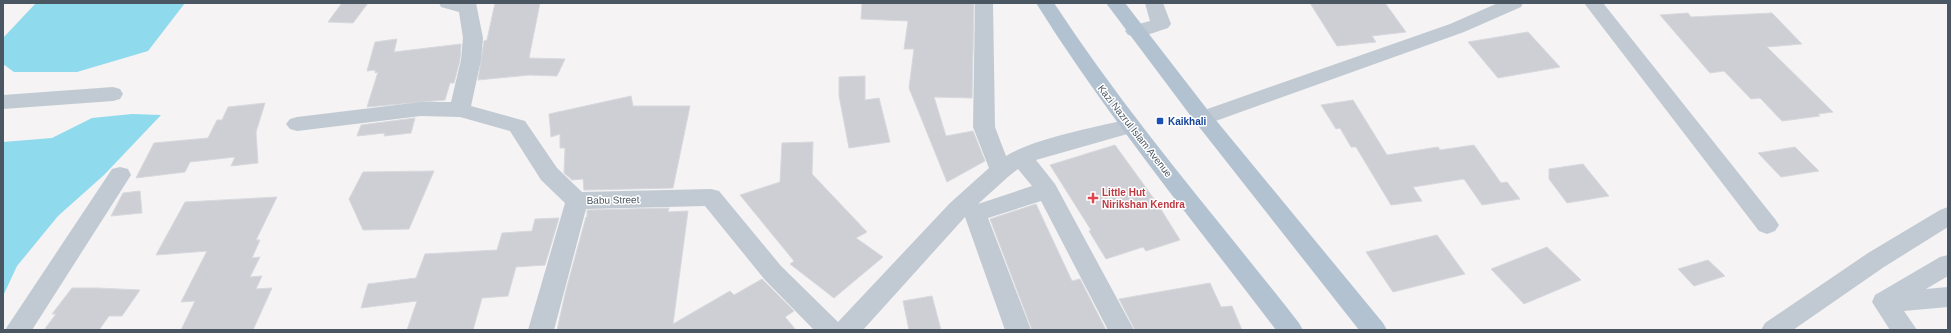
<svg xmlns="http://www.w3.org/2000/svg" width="1951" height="333" viewBox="0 0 1951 333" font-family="Helvetica,sans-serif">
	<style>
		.water { fill: #90daee }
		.building { fill: #cdcfd5; stroke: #d7d9de }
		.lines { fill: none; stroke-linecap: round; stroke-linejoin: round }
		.minor { fill: #c1cad2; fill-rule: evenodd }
		.major { fill: #b3c2d1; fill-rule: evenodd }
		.transit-dot { fill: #1a4fb4; stroke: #fff; stroke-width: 1.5 }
		.health-dot { fill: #e0444e; stroke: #fff; stroke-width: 1.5 }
		.labels { text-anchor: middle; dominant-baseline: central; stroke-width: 3; stroke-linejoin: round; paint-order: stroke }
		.transit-label { font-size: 10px; font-weight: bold; fill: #164399; stroke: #fff; text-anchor: start }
		.street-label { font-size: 10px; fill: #4a5661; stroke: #fff }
		.health-label { font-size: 10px; font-weight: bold; fill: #be3a42; stroke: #fff; text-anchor: start }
	</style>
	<rect width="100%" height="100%" fill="#f5f3f3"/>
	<g class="water">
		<path d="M36 3H185L148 51 77 72H14L3 64V38Z"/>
		<path d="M132 114 161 115 104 175 58 216 17 266 3 296V142L52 138 92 118Z"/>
	</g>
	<g class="building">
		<path d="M342 3H368L353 23 328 22Z"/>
		<path d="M495 3H540L529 58 565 59 557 76 530 75 478 80 484 41 487 40Z"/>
		<path d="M862 3H974L972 98 934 97 946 136 973 131 985 161 947 182 909 88 914 49H904L908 21 861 19Z"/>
		<path d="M1310 3H1385L1406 32 1372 36 1376 42 1337 46Z"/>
		<path d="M1688 13 1691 17 1772 13 1802 44 1767 47 1833 112 1818 114 1820 116 1782 121 1760 98 1751 99 1724 71 1710 73 1660 15Z"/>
		<path d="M1528 32 1560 67 1498 78 1468 42Z"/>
		<path d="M397 39 394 52 461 44 460 60 454 83H450L445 100 367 107 378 72 375 73V70L367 71 375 42Z"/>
		<path d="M865 76V100L879 98 890 142 849 148 839 96V77Z"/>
		<path d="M631 96 633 106H690L673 188 584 190 583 179 572 180 564 173 565 148H560V134L551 137 549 114Z"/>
		<path d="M1353 100 1387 155 1438 147 1440 150 1474 145 1501 183 1507 182 1520 199 1482 205 1464 179 1413 187 1422 201 1391 205 1356 147H1351L1340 128 1336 129 1321 105Z"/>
		<path d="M265 103 256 132 258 163 231 166 235 157 190 162 185 172 136 178 154 143 208 138 217 120H222L228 107Z"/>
		<path d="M415 118 411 133 384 136 385 133 357 136 361 125Z"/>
		<path d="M813 142 812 174 867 232 856 238 883 257 834 298 790 264 794 261 740 195 780 182 782 143Z"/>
		<path d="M1115 145 1157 203 1180 240 1146 251 1143 247 1106 259 1089 231 1091 230 1050 165Z"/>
		<path d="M1795 147 1819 171 1781 177 1758 153Z"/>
		<path d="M1583 164 1609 196 1567 203 1549 179V169Z"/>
		<path d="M434 171 409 229 363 230 349 199 363 172Z"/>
		<path d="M140 191 142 213 111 216 123 193Z"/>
		<path d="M277 197 256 240H260L252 258 260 257 250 277 262 276 256 289 272 288 253 330H181L195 301 181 302 207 251 156 255 185 202Z"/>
		<path d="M1036 204 1072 281 1080 279 1106 330H1032L990 219Z"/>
		<path d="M669 208 668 212 688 211 673 324 730 291 734 295 762 279 794 311 785 317 796 330H557L566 290 586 217H587V210Z"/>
		<path d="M559 218 545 265 516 267 508 296 482 298 473 330H407L417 301 361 308 368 284 416 278 425 254 497 250 502 233 532 231 535 219Z"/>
		<path d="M1437 235 1465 274 1393 292 1366 252Z"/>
		<path d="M1547 247 1581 280 1524 304 1491 269Z"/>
		<path d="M1708 260 1725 276 1694 286 1678 269Z"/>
		<path d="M1210 283 1221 307 1232 306 1242 330H1135L1119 299Z"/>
		<path d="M72 288H97L140 290 122 316H109L99 330H44L56 314H52Z"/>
		<path d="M932 296 941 330H909L903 301Z"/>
	</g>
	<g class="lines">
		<g class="minor">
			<path d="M439 3H476L483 38 481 60 471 106 525 121 557 168 582 192 711 189 719 191 781 266 838 322 950 203 989 168 973 127 975 3H993L995 127 1006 156C1035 138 1096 127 1130 119L1138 121 1141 126 1138 131 1036 160 1055 184 1134 330H1108L1041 201 988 218 1031 330H1005L965 217 863 330H814L765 280 705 206 586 209 554 330H528L565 203 541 180 510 131 460 117 421 116 297 131 290 129 286 124 290 119 297 117 421 102H451L461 60 463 38 459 12 441 7ZM1018 169 1032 186 978 204 1009 176Z"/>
			<path d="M1145 3H1163L1171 24 1168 28C1155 32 1141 39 1128 35L1125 31 1128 27 1150 21Z"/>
			<path d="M1498 3H1523L1521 7 1464 32 1210 123 1203 125 1196 123 1192 118 1196 113 1450 24Z"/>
			<path d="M1584 3H1603L1775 219 1779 225 1775 231 1767 234 1759 231Z"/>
			<path d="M113 87 120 89 123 94 120 99 113 101 3 109V95Z"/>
			<path d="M120 167 128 169 131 175 32 330H5L112 169Z"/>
			<path d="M1948 207V227L1884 267 1793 330H1761L1765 323 1868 253 1940 210Z"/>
			<path d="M1948 255V276L1926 289 1948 287V307L1904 311 1917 330H1890L1872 302 1875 295 1940 257Z"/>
		</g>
		<g class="major">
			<path d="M1036 3H1054C1128 116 1216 217 1299 323L1303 330H1276C1194 222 1108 118 1036 3Z"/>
			<path d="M1106 3H1125L1210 113 1383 323 1387 330H1359L1196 123Z"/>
		</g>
	</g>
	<rect class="transit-dot" x="1156" y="117" width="8" height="8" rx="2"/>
	<path class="health-dot" d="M1091 192h4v4h4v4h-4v4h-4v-4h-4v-4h4z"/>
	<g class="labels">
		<g class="transit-label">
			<text x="1168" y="121">Kaikhali</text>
		</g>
		<g class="street-label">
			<text transform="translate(1135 131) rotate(52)">Kazi Nazrul Islam Avenue</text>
			<text transform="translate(613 200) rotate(-1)">Babu Street</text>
		</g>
		<g class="health-label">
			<text x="1102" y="192">Little Hut<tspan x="1102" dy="12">Nirikshan Kendra</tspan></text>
		</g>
	</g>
	<rect width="1951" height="333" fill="none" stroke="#4a5661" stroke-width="8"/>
</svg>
